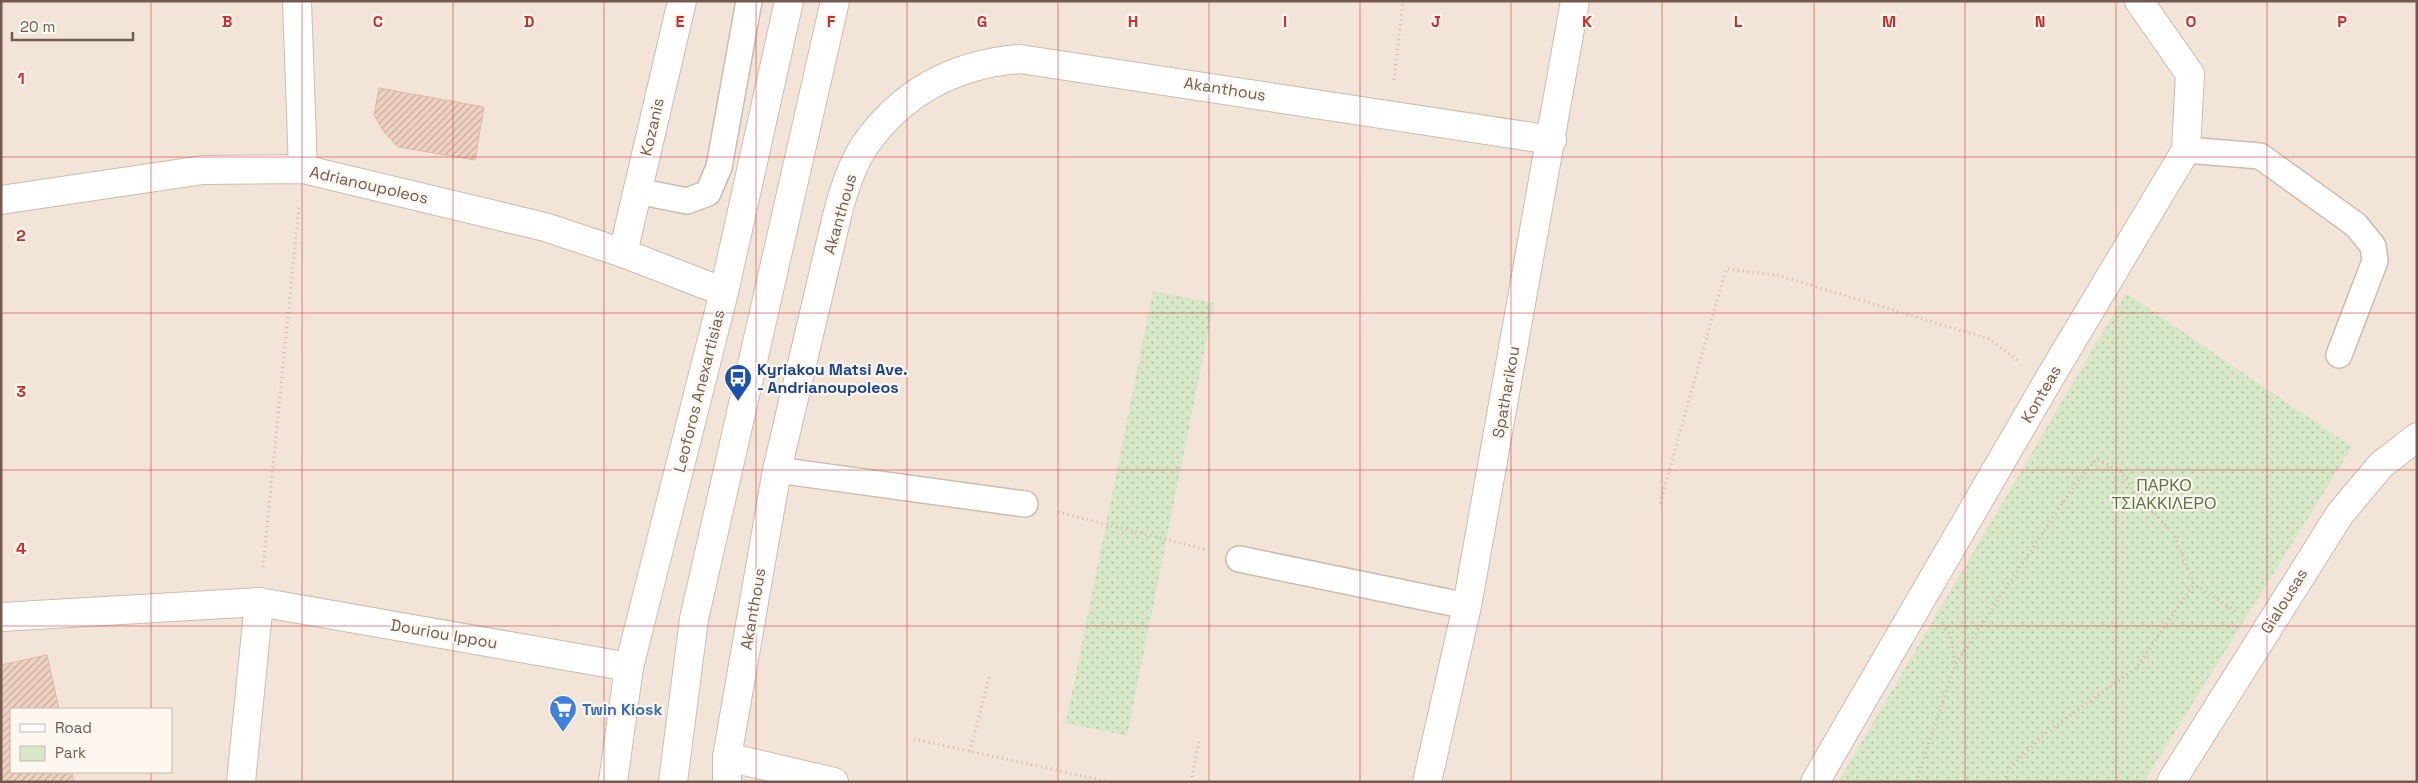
<svg xmlns="http://www.w3.org/2000/svg" width="2418" height="783" viewBox="0 0 2418 783" font-family="'Space Grotesk',sans-serif">
	<style>
		.residential { fill: #f2e5d8; fill-rule: evenodd }
		.green { fill: url(#green-dots) }
		.building { fill: url(#building-hatch); stroke: #e0b8a4 }
		.lines { fill: none; stroke-linecap: round; stroke-linejoin: round }
		.lane-casing { stroke: #cdbbaf; stroke-width: 28 }
		.street-casing { stroke: #cdbbaf; stroke-width: 30 }
		.secondary-casing { stroke: #d1bdb0; stroke-width: 30 }
		.path { stroke: #d4b5a5; stroke-width: 3; stroke-dasharray: 1 4; stroke-linecap: butt }
		.lane { stroke: #fff; stroke-width: 25 }
		.street { stroke: #fff; stroke-width: 28 }
		.secondary { stroke: #fff; stroke-width: 28 }
		.grid { fill: none; stroke: #d62828; stroke-width: 1; stroke-opacity: 0.55 }
		.labels { text-anchor: middle; dominant-baseline: central; stroke-width: 4.5; stroke-linejoin: round; paint-order: stroke }
		.street-label { font-size: 16px; fill: #745a4e; stroke: #fef7ef }
		.transit-label { font-size: 16px; font-weight: bold; fill: #164399; stroke: #fef7ef; text-anchor: start }
		.park-label { font-size: 16px; fill: #577847; stroke: #fef7ef }
		.shop-label { font-size: 16px; font-weight: bold; fill: #366cbe; stroke: #fef7ef; text-anchor: start }
		.grid-label { font-size: 16px; text-anchor: middle; font-weight: bold; fill: #d62828; stroke: #fef7ef; stroke-width: 4.5; stroke-linejoin: round; paint-order: stroke }
	</style>
	<defs>
		<pattern id="green-dots" width="8" height="8" patternUnits="userSpaceOnUse" patternTransform="scale(1.25)"><rect width="8" height="8" fill="#d6e8c8"/><path d="M2 2h.1M6 6h.1" fill="none" stroke="#b2bfa5" stroke-width="1.8" stroke-linecap="round"/></pattern>
		<pattern id="building-hatch" width="6" height="6" patternUnits="userSpaceOnUse" patternTransform="scale(1.25)"><rect width="6" height="6" fill="#efd2c2"/><path d="M-1 1l2-2M0 6l6-6M5 7l2-2" fill="none" stroke="#c6ada0"/></pattern>
	</defs>
	<rect width="100%" height="100%" fill="#fbf3e9"/>
	<path class="residential" d="M1 1H2417V782H1ZM11 709H171V772H11Z"/>
	<g class="green">
		<path d="M1153 291 1214 303 1127 736 1066 723Z"/>
		<path d="M2126 293 2352 447 2144 782H1838Z"/>
	</g>
	<g class="building">
		<path d="M379 88 484 107 475 160 398 147 384 132 374 115Z"/>
		<path d="M47 655 59 709H11V772H72L74 782H1V665Z"/>
	</g>
	<g class="lines">
		<defs>
			<g id="lane">
				<path d="M2186 150 2260 156 2356 225 2373 246 2375 261 2339 355"/>
				<path d="M637 191 687 201 708 193 719 167 749 1"/>
				<path d="M777 470 1025 504"/>
				<path d="M1239 559 1467 606"/>
			</g>
			<g id="street">
				<path d="M297 1 303 169"/>
				<path d="M1 200 203 170 303 169 545 227 623 253 724 292"/>
				<path d="M623 253 682 1"/>
				<path d="M1 617 259 602 629 667"/>
				<path d="M727 757 834 782"/>
				<path d="M241 782 259 602"/>
				<path d="M727 782V757L777 470 837 216C843 192 851 166 865 145 903 91 956 64 1020 59L1552 140"/>
				<path d="M1427 782 1467 606 1575 1"/>
				<path d="M1815 782 2052 374 2186 150 2190 74 2139 1"/>
				<path d="M2171 782 2340 514 2381 465 2417 437"/>
			</g>
			<g id="secondary">
				<path d="M613 782 629 667 724 292 789 1"/>
				<path d="M673 782 694 619 835 1"/>
			</g>
		</defs>
		<use href="#lane" class="lane-casing"/>
		<use href="#street" class="street-casing"/>
		<use href="#secondary" class="secondary-casing"/>
		<g class="path">
			<path d="M1394 80 1403 1"/>
			<path d="M1660 503 1726 269 1777 275 1989 339 2018 361"/>
			<path d="M1058 512 1207 550"/>
			<path d="M263 567 299 205"/>
			<path d="M1945 629 1950 634 1955 664"/>
			<path d="M914 739 1110 782"/>
			<path d="M970 751 990 674"/>
			<path d="M1191 782 1199 741"/>
			<path d="M1916 782 1955 665 2075 484 2097 459 2120 471 2134 491 2173 533 2194 584 2236 612"/>
			<path d="M2005 782 2008 770 2047 732 2136 668 2194 584"/>
		</g>
		<use href="#lane" class="lane"/>
		<use href="#street" class="street"/>
		<use href="#secondary" class="secondary"/>
	</g>
	<path class="grid" d="M151 1V709M302 1V782M453 1V782M604 1V782M756 1V782M907 1V782M1058 1V782M1209 1V782M1360 1V782M1511 1V782M1662 1V782M1814 1V782M1965 1V782M2116 1V782M2267 1V782M1 157H2417M1 313H2417M1 470H2417M1 626H2417M151 772V782"/>
	<defs>
		<symbol id="bus-pin" viewBox="-11 -11 22 30"><path d="M0 17L-7.5 6A9.5 9.5 0 1 1 7.5 6Z" fill="#1a4fb4" stroke="#fef7ef"/><path d="M-5-6H5V4H4V6H2V4H-2V6H-4V4H-5ZM-3.5-4V0h7V-4ZM-3.5 1.2v1.5H-2V1.2ZM2 1.2v1.5H3.5V1.2Z" fill="#fff"/></symbol>
		<symbol id="supermarket-pin" viewBox="-11 -11 22 30"><path d="M0 17L-7.5 6A9.5 9.5 0 1 1 7.5 6Z" fill="#3f7fe0" stroke="#fef7ef"/><path d="M-6-5.5h2.5l.6 2H6L4.5 2H-2.5L-4.4-4H-6ZM-1.5 3.2a1.3 1.3 0 1 0 .1 0ZM3 3.2a1.3 1.3 0 1 0 .1 0Z" fill="#fff"/></symbol>
	</defs>
	<g fill-rule="evenodd">
		<use href="#bus-pin" x="722" y="362" width="32" height="43"/>
		<use href="#supermarket-pin" x="547" y="693" width="32" height="43"/>
	</g>
	<g class="labels">
		<g class="street-label">
			<text transform="translate(1225 89) rotate(9)">Akanthous</text>
			<text transform="translate(652 127) rotate(-77)">Kozanis</text>
			<text transform="translate(369 185) rotate(13)">Adrianoupoleos</text>
			<text transform="translate(840 214) rotate(-74)">Akanthous</text>
			<text transform="translate(699 391) rotate(-76)">Leoforos Anexartisias</text>
			<text transform="translate(1506 392) rotate(-80)">Spatharikou</text>
			<text transform="translate(2041 394) rotate(-60)">Konteas</text>
			<text transform="translate(2284 601) rotate(-58)">Gialousas</text>
			<text transform="translate(753 609) rotate(-80)">Akanthous</text>
			<text transform="translate(444 634) rotate(10)">Douriou Ippou</text>
		</g>
		<g class="transit-label">
			<text x="757" y="369">Kyriakou Matsi Ave.<tspan x="757" dy="18">- Andrianoupoleos</tspan></text>
		</g>
		<g class="park-label">
			<text x="2164" y="485">ΠΑΡΚΟ<tspan x="2164" dy="18">ΤΣΙΑΚΚΙΛΕΡΟ</tspan></text>
		</g>
		<g class="shop-label">
			<text x="582" y="709">Twin Kiosk</text>
		</g>
	</g>
	<g class="grid-label">
		<text x="227" y="27">B</text>
		<text x="378" y="27">C</text>
		<text x="529" y="27">D</text>
		<text x="680" y="27">E</text>
		<text x="831" y="27">F</text>
		<text x="982" y="27">G</text>
		<text x="1133" y="27">H</text>
		<text x="1285" y="27">I</text>
		<text x="1436" y="27">J</text>
		<text x="1587" y="27">K</text>
		<text x="1738" y="27">L</text>
		<text x="1889" y="27">M</text>
		<text x="2040" y="27">N</text>
		<text x="2191" y="27">O</text>
		<text x="2342" y="27">P</text>
		<text x="21" y="84">1</text>
		<text x="21" y="241">2</text>
		<text x="21" y="397">3</text>
		<text x="21" y="554">4</text>
	</g>
	<rect width="2418" height="783" fill="none" stroke="#745a4e" stroke-width="5"/>
	<rect x="10" y="708" width="162" height="65" fill="#fef7ef" stroke="#c7b8af"/>
	<rect x="20" y="724" width="25" height="8" fill="#ffffff" stroke="#c7b8af"/>
	<text x="55" y="733" font-size="15" fill="#745a4e">Road</text>
	<rect x="20" y="746" width="25" height="15" fill="#d6e8c8" stroke="#c7b8af"/>
	<text x="55" y="758" font-size="15" fill="#745a4e">Park</text>
	<path d="M12 32v8h121v-8" fill="none" stroke="#745a4e" stroke-width="2.5"/>
	<text x="20" y="32" font-size="15" fill="#745a4e" stroke="#fef7ef" stroke-width="4" paint-order="stroke">20 m</text>
</svg>
